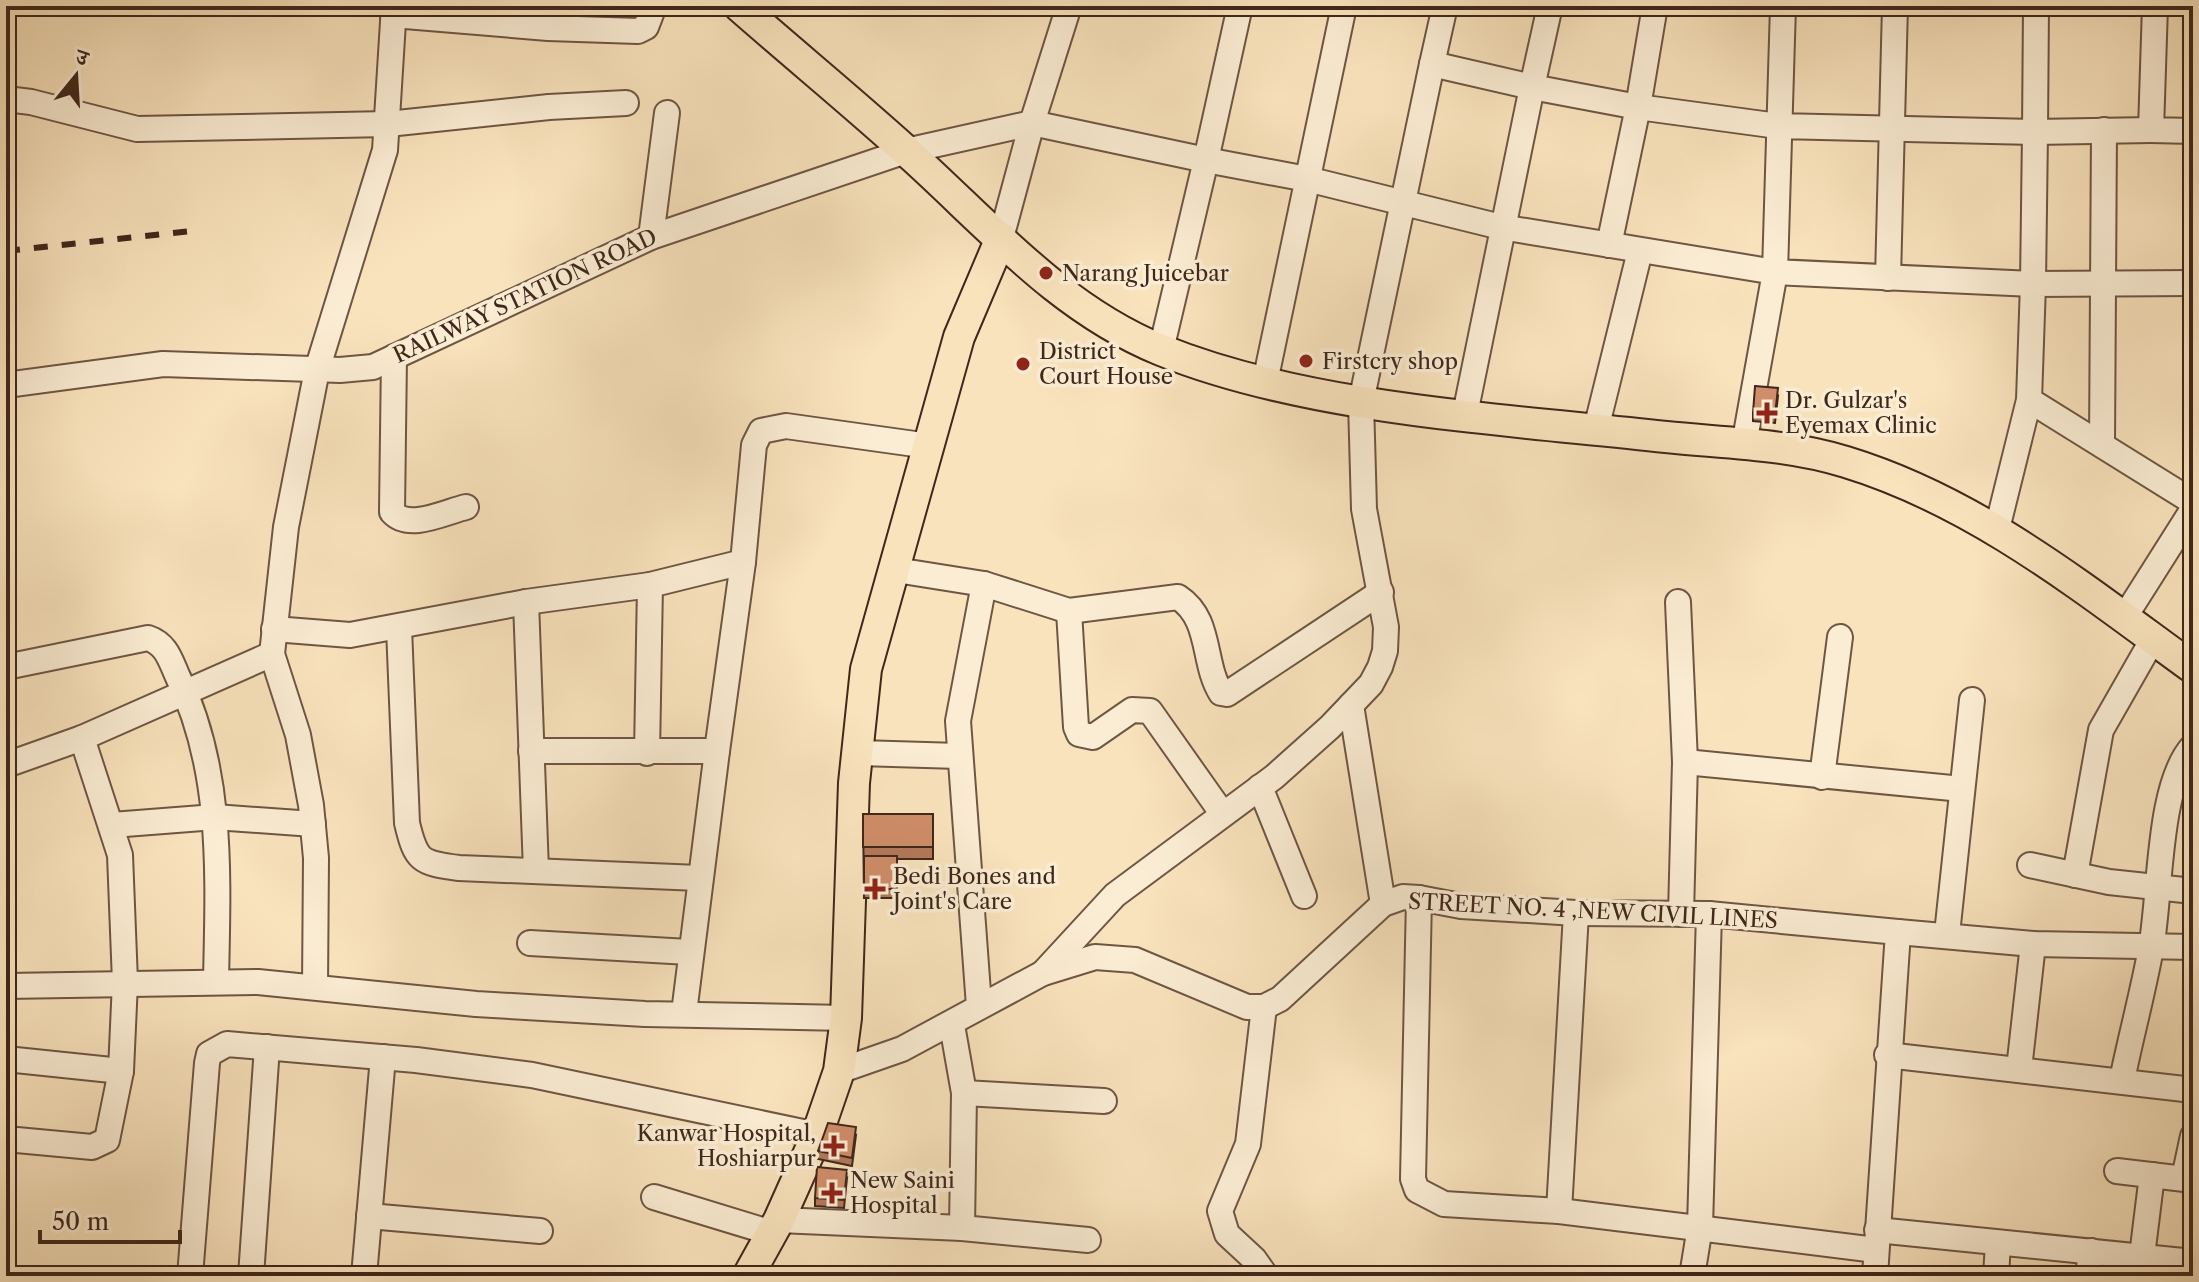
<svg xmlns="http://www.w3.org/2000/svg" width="2199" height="1282" viewBox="0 0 2199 1282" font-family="'Libre Caslon Text','Noto Serif Devanagari',serif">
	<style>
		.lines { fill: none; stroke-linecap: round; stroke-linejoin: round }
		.minor-casing { stroke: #6e5644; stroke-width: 28 }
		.major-casing { stroke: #3f271b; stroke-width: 34 }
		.minor { stroke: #fbedd4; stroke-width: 24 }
		.major { stroke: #f9e3bd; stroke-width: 30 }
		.rail { stroke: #3f271b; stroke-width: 6; stroke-dasharray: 14 14; stroke-linecap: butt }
		.wall { fill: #b2795a; stroke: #3f271b; stroke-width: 2 }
		.building { fill: #cf8d69; stroke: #3f271b; stroke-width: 2 }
		.poi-dot { fill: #8f2418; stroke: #fbedd4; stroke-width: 3 }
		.labels { text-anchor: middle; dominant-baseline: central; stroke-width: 7; stroke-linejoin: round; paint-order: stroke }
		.poi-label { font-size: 22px; fill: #3f271b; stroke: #fbedd4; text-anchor: start }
		.street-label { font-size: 22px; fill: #3f271b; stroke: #fbedd4 }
	</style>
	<rect width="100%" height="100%" fill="#f9e3bd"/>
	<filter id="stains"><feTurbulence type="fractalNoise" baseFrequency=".0025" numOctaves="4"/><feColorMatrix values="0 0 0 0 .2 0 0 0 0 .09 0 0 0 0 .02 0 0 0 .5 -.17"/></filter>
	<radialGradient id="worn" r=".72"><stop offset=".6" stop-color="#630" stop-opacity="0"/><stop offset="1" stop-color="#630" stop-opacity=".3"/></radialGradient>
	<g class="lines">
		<defs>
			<g id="minor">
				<path d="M1550 6 1532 87 1638 107 1609 245"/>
				<path d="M1655 6 1638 107 1778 126 2035 132 2033 284 1775 272 1783 6"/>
				<path d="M2036 6 2035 132 2151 130"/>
				<path d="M2155 6 2151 130 2193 131"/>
				<path d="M393 15 548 28 638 31 646 27 654 6"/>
				<path d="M1432 64 1445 6"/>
				<path d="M6 99 31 102 137 129 388 124 549 107 626 103"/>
				<path d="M651 237 667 113"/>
				<path d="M1001 238 1032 123 1069 6"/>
				<path d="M1888 278 1895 6"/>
				<path d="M2193 283 2033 284 2029 400 2193 502"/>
				<path d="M1161 350 1206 160 1307 179 1501 227 1775 272 1744 445"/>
				<path d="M394 357 392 512C409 531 445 512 466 507"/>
				<path d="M1265 382 1344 6"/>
				<path d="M6 385 163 364 340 370 373 367 651 237 906 151 1032 123 1206 160 1240 6"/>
				<path d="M1596 429 1640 251"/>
				<path d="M2102 445 2104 130"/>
				<path d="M1997 529 2029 400"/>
				<path d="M896 570 984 584 1069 611 1178 597C1212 619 1202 663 1221 693L1227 694 1381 592"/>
				<path d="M526 602 536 871"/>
				<path d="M1678 602 1685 762 1681 914"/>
				<path d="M1069 611 1076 727 1079 734 1093 737 1132 710 1150 711 1222 813"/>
				<path d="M2124 618 2193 509"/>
				<path d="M399 628 407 823C416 861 420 863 459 868L699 878"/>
				<path d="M274 629 350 635 526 602 650 585 743 562"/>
				<path d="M6 667 148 638C166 644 170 659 177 675 224 770 218 878 216 981"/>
				<path d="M1351 705 1383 904"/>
				<path d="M531 751H717L743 562 754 445 761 431 786 426 929 446"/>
				<path d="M647 753 650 585"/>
				<path d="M859 753 959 756"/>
				<path d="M1685 762 1962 789"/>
				<path d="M6 765 82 738 272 654"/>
				<path d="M1822 777 1840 637"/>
				<path d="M1260 787 1304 896"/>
				<path d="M112 825 215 817 313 824"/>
				<path d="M2030 865 2109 882 2193 891"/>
				<path d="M2075 875 2101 730 2153 639"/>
				<path d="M1419 898 1413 1179 1417 1190 1444 1204 1559 1211 1876 1250"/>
				<path d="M1898 932 2033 944 2193 947"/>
				<path d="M1947 934 1972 700"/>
				<path d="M530 943 689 952"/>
				<path d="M1043 973 1115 895 1274 777 1330 727 1371 684 1380 667 1385 651 1386 627 1364 509 1361 402 1432 64 1532 87 1465 414"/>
				<path d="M6 986 258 982 476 1004 645 1014 846 1018"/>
				<path d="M315 987 316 858 311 805 298 735 272 654 286 527 317 370 385 150 394 6"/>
				<path d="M979 1006 958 721 984 584"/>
				<path d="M1264 1007 1248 1144 1220 1211 1227 1234 1254 1259 1266 1276"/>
				<path d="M684 1013 717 751"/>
				<path d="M952 1025 964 1093 962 1228"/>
				<path d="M1887 1055 2193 1090"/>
				<path d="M6 1059 121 1071"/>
				<path d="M2019 1069 2033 944"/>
				<path d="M839 1071 902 1049 1043 973 1095 957 1135 960 1247 1007H1264L1280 999 1383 904 1403 897 1419 898 1461 906 1576 913 1709 914 1898 932 1875 1276"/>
				<path d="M2122 1080C2131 1036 2143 992 2151 948 2161 895 2157 785 2193 746"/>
				<path d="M964 1093 1104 1101"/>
				<path d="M6 1139 92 1147 107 1140 121 1071 125 982 120 855 82 738"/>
				<path d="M2117 1171 2193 1180"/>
				<path d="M2184 1178 2193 1136"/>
				<path d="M654 1197 772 1233"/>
				<path d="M1559 1211 1576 913"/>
				<path d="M369 1216 540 1231"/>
				<path d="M779 1220 962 1228 1088 1240"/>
				<path d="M1877 1230 2193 1262"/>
				<path d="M2142 1256 2152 1175"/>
				<path d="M190 1276 207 1063 209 1054 227 1044 416 1060 532 1075 817 1135"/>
				<path d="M251 1276 267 1047"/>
				<path d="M364 1276 383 1057"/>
				<path d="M1692 1276 1700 1227 1709 914"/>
				<path d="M1996 1276 1998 1243"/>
				<path d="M2088 1276 2091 1251"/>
			</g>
			<g id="major">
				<path d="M739 6C797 57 857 106 914 158 991 228 1062 310 1161 350 1310 410 1505 419 1666 437 1725 443 1789 444 1846 462 1977 502 2084 589 2193 668"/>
				<path d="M748 1276 779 1220 817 1135 839 1071 846 1018 854 783 866 669 959 337 1001 238"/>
			</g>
		</defs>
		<use href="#minor" class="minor-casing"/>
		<use href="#major" class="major-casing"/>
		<use href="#minor" class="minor"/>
		<use href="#major" class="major"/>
		<path class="rail" d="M6 251 192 231"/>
	</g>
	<g class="wall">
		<path d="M1778 396 1775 423 1753 421V413Z"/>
		<path d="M863 814H933V859H897V898H864Z"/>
		<path d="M856 1135 852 1166 818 1159V1151Z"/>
		<path d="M847 1178 844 1208 815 1206V1198Z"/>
	</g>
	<g class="building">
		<path d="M1755 386 1778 388 1775 415 1753 413Z"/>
		<rect x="863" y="814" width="70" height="33"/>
		<rect x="864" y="856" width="33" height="33"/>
		<path d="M828 1123 856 1127 852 1158 818 1151Z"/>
		<path d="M817 1167 847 1170 844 1200 815 1198Z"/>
	</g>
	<g class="poi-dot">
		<circle cx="1046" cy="273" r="8"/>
		<circle cx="1306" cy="361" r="8"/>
		<circle cx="1023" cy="364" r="8"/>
		<path d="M1763 401h8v8h8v8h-8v8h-8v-8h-8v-8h8z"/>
		<path d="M871 877h8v8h8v8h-8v8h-8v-8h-8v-8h8z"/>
		<path d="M830 1134h8v8h8v8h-8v8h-8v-8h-8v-8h8z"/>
		<path d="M828 1181h8v8h8v8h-8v8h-8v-8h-8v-8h8z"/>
	</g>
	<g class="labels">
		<g class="poi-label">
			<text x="1062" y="273">Narang Juicebar</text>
			<text x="1039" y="351">District<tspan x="1039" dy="25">Court House</tspan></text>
			<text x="1322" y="361">Firstcry shop</text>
			<text x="1785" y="400">Dr. Gulzar's<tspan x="1785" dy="25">Eyemax Clinic</tspan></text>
			<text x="893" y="876">Bedi Bones and<tspan x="893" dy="25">Joint's Care</tspan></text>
			<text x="816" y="1133" text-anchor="end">Kanwar Hospital,<tspan x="816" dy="25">Hoshiarpur</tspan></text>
			<text x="850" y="1180">New Saini<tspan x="850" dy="25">Hospital</tspan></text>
		</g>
		<g class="street-label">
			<text transform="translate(525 296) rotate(-25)">RAILWAY STATION ROAD</text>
			<text transform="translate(1593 911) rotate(3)">STREET NO. 4 ,NEW CIVIL LINES</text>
		</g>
	</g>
	<rect width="2199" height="1282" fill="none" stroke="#f9e3bd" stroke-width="32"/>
	<rect x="8" y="8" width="2183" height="1266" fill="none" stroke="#3f271b" stroke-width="4"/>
	<rect x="16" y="16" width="2167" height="1250" fill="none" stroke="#3f271b" stroke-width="2"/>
	<g transform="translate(76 76) rotate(18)" stroke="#fbedd4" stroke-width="6" paint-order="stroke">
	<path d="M0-6L14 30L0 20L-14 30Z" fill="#3f271b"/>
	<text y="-12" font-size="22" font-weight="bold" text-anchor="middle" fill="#3f271b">उ</text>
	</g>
	<path d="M40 1230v12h140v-12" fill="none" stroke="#3f271b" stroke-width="4"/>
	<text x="52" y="1230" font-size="24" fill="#3f271b" stroke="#fbedd4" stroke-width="6" paint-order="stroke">50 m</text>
	<rect width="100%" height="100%" filter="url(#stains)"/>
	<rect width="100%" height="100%" fill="url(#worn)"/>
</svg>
